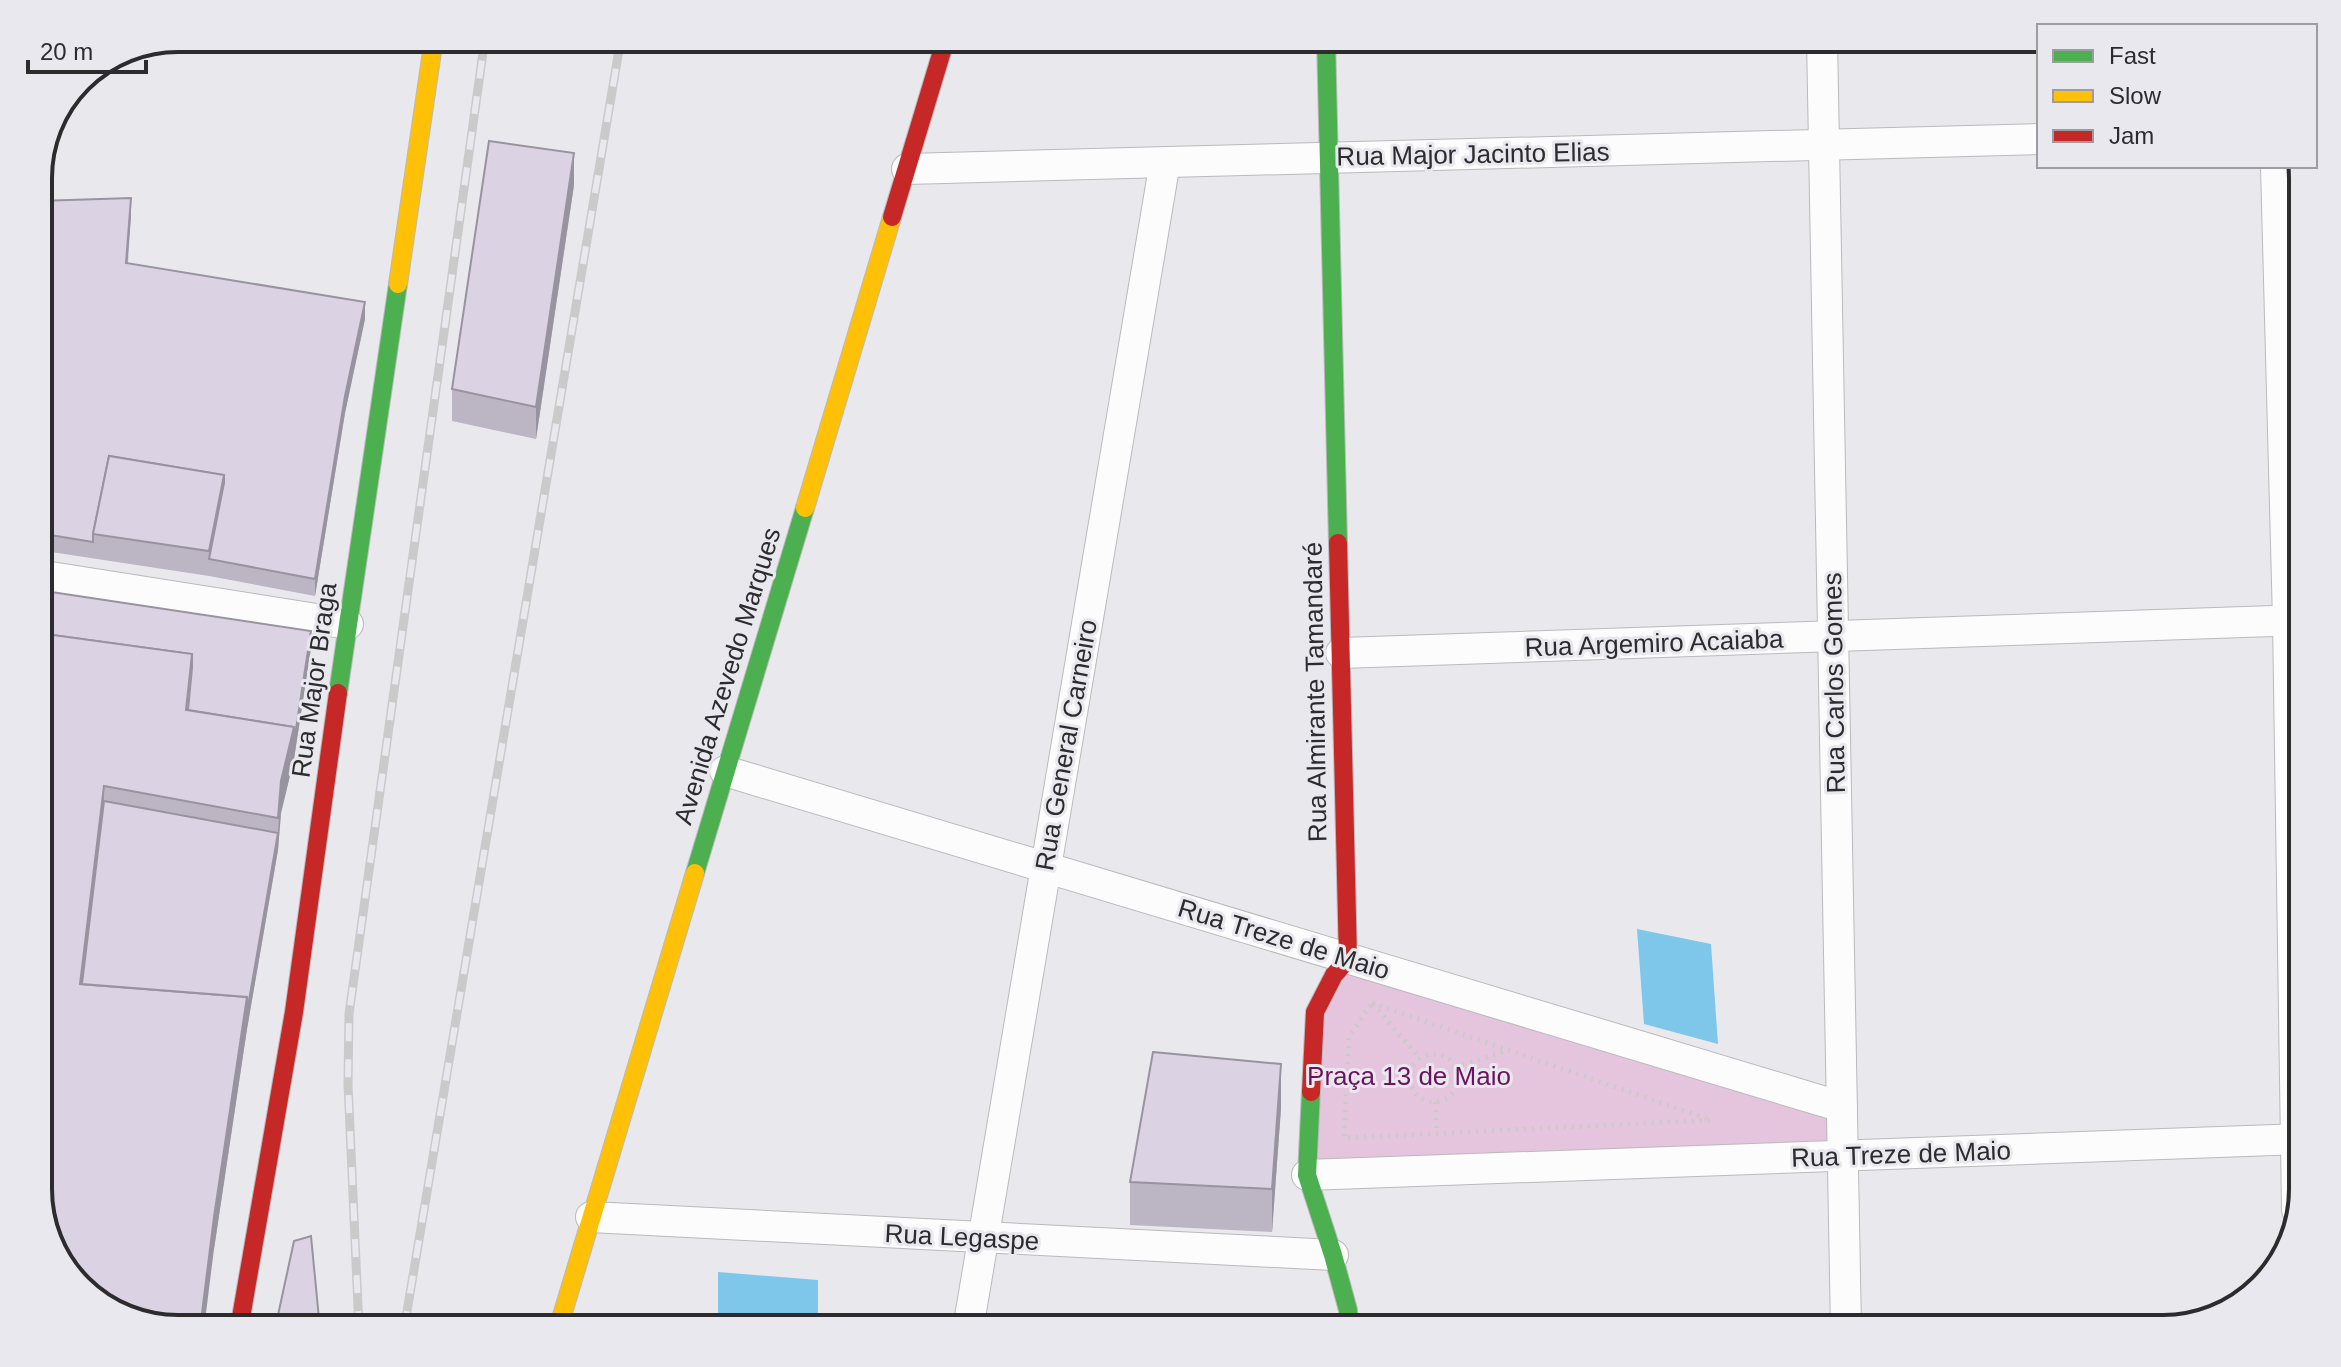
<svg xmlns="http://www.w3.org/2000/svg" width="2341" height="1367" viewBox="0 0 2341 1367" font-family="Arial,sans-serif">
	<style>
		.green { fill: #e4c5dd }
		.water { fill: #7ec7ea }
		.lines { fill: none; stroke-linecap: round; stroke-linejoin: round }
		.street-casing { stroke: #bababc; stroke-width: 32 }
		.fast-casing { stroke: #bababc; stroke-width: 20 }
		.slow-casing { stroke: #bababc; stroke-width: 20 }
		.jam-casing { stroke: #bababc; stroke-width: 20 }
		.path { stroke: #cacaca; stroke-width: 5; stroke-dasharray: 2 6; stroke-linecap: butt }
		.street { stroke: #fcfcfc; stroke-width: 30 }
		.fast { stroke: #4caf50; stroke-width: 18 }
		.slow { stroke: #ffc107; stroke-width: 18 }
		.jam { stroke: #c62828; stroke-width: 18 }
		.rail-casing { stroke: #cacaca; stroke-width: 9 }
		.rail { stroke: #e8e8ee; stroke-width: 6; stroke-dasharray: 18; stroke-linecap: butt }
		.wall { fill: #bcb5c4 }
		.shaded-wall { fill: #9993a0 }
		.building { fill: #dbd2e4; stroke: #9993a0; stroke-width: 2 }
		.labels { text-anchor: middle; dominant-baseline: central; stroke-width: 6; stroke-linejoin: round; paint-order: stroke }
		.street-label { font-size: 26px; fill: #2c2c2e; stroke: #e8e8ee }
		.park-label { font-size: 26px; fill: #6d125d; stroke: #e8e8ee }
		.rim { fill: none; stroke: #2c2c2e; stroke-width: 4 }
	</style>
	<rect width="100%" height="100%" fill="#e9e9ed"/>
	<path class="green" d="M1348 959 1842 1107 1843 1156 1307 1175 1315 1012Z"/>
	<g class="water">
		<path d="M1637 929 1711 944 1718 1044 1644 1024Z"/>
		<path d="M718 1272 818 1280V1329H718Z"/>
	</g>
	<g class="lines">
		<defs>
			<g id="street">
				<path d="M1822 38 1846 1329"/>
				<path d="M2276 166 2288 620 2297 1210"/>
				<path d="M907 169 2039 139"/>
				<path d="M38 575 348 624"/>
				<path d="M1341 653 2303 620"/>
				<path d="M725 771 1842 1107"/>
				<path d="M1307 1175 2303 1139"/>
				<path d="M591 1217 1333 1255"/>
				<path d="M968 1329 1165 162"/>
			</g>
			<g id="fast">
				<path d="M1326 38 1338 543"/>
				<path d="M338 693 398 284"/>
				<path d="M695 873 805 508"/>
				<path d="M1311 1092 1307 1175 1333 1255 1348 1310 1349 1329"/>
			</g>
			<g id="slow">
				<path d="M398 284 434 38"/>
				<path d="M805 508 892 217"/>
				<path d="M558 1329 695 873"/>
			</g>
			<g id="jam">
				<path d="M892 217 946 38"/>
				<path d="M1311 1092 1315 1012 1334 975 1348 959 1338 543"/>
				<path d="M239 1329 294 1012 338 693"/>
			</g>
		</defs>
		<use href="#street" class="street-casing"/>
		<use href="#fast" class="fast-casing"/>
		<use href="#slow" class="slow-casing"/>
		<use href="#jam" class="jam-casing"/>
		<g class="path">
			<path d="M1372 1003 1711 1120 1344 1138 1349 1037Z"/>
			<path d="M1373 1004 1420 1059"/>
			<circle cx="1434" cy="1078" r="24"/>
			<path d="M1455 1067 1507 1051"/>
			<path d="M1435 1102 1437 1134"/>
		</g>
		<use href="#street" class="street"/>
		<use href="#fast" class="fast"/>
		<use href="#slow" class="slow"/>
		<use href="#jam" class="jam"/>
		<defs>
			<g id="rail">
				<path d="M359 1329 348 1084 349 1014 485 38"/>
				<path d="M404 1329 621 38"/>
			</g>
		</defs>
		<use href="#rail" class="rail-casing"/>
		<use href="#rail" class="rail"/>
	</g>
	<g class="wall">
		<path d="M574 185 536 439 452 421V389Z"/>
		<path d="M38 201 131 215 128 263 365 319 345 413 315 596 209 576 38 550Z"/>
		<path d="M38 590 311 648 294 759 281 813 278 850 247 1029 214 1249Z"/>
		<path d="M1281 1108 1272 1232 1130 1225V1182Z"/>
	</g>
	<g class="shaded-wall">
		<path d="M574 153V185L536 439V407Z"/>
		<path d="M131 198V215L126 280V263Z"/>
		<path d="M365 302V319L345 413 315 596V579L345 396Z"/>
		<path d="M224 475V500L209 559V576V551Z"/>
		<path d="M311 631V648L294 759V742Z"/>
		<path d="M294 727V759L281 813 278 850 247 1029 214 1249 204 1329H200L214 1217 247 997 278 833 281 781Z"/>
		<path d="M104 786V819L80 998V984Z"/>
		<path d="M1281 1064V1108L1272 1232V1189Z"/>
	</g>
	<g class="building">
		<path d="M489 141 574 153 536 407 452 389Z"/>
		<path d="M131 198 126 263 365 302 345 396 315 579 209 559 224 483V475L109 456 93 534V542L38 533V201Z"/>
		<path d="M109 456 224 475 209 551 93 534Z"/>
		<path d="M38 590 311 631 294 742V727L188 710 192 668V654L53 635 45 688 38 687Z"/>
		<path d="M53 635 192 654 186 710 294 727 281 781 278 818 104 786 80 984 247 997 214 1217 200 1329H178L108 1310 57 1259 38 1197V687L45 688Z"/>
		<path d="M104 801 278 833 247 1012V997L82 984Z"/>
		<path d="M1153 1052 1281 1064 1272 1189 1130 1182Z"/>
		<path d="M311 1236 320 1329H275L294 1241Z"/>
	</g>
	<g class="labels">
		<g class="street-label">
			<text transform="translate(1473 154) rotate(-1)">Rua Major Jacinto Elias</text>
			<text transform="translate(1654 643) rotate(-2)">Rua Argemiro Acaiaba</text>
			<text transform="translate(727 676) rotate(-73)">Avenida Azevedo Marques</text>
			<text transform="translate(314 680) rotate(-82)">Rua Major Braga</text>
			<text transform="translate(1834 683) rotate(-91)">Rua Carlos Gomes</text>
			<text transform="translate(1315 692) rotate(-91)">Rua Almirante Tamandaré</text>
			<text transform="translate(1066 745) rotate(-80)">Rua General Carneiro</text>
			<text transform="translate(1284 939) rotate(17)">Rua Treze de Maio</text>
			<text transform="translate(1901 1154) rotate(-2)">Rua Treze de Maio</text>
			<text transform="translate(962 1237) rotate(3)">Rua Legaspe</text>
		</g>
		<g class="park-label">
			<text x="1409" y="1076">Praça 13 de Maio</text>
		</g>
	</g>
	<path d="M0 0H2341V1367H0ZM178 52H2163A126 126 0 0 1 2289 178V1189A126 126 0 0 1 2163 1315H178A126 126 0 0 1 52 1189V178A126 126 0 0 1 178 52Z" fill="#e8e8ee" fill-rule="evenodd"/>
	<path class="rim" d="M178 52H2163A126 126 0 0 1 2289 178V1189A126 126 0 0 1 2163 1315H178A126 126 0 0 1 52 1189V178A126 126 0 0 1 178 52Z"/>
	<rect x="2037" y="24" width="280" height="144" fill="#e8e8ee" stroke="#9d9da1" stroke-width="2"/>
	<rect x="2053" y="50" width="40" height="12" fill="#4caf50" stroke="#9d9da1" stroke-width="2"/>
	<text x="2109" y="64" font-size="24" fill="#2c2c2e">Fast</text>
	<rect x="2053" y="90" width="40" height="12" fill="#ffc107" stroke="#9d9da1" stroke-width="2"/>
	<text x="2109" y="104" font-size="24" fill="#2c2c2e">Slow</text>
	<rect x="2053" y="130" width="40" height="12" fill="#c62828" stroke="#9d9da1" stroke-width="2"/>
	<text x="2109" y="144" font-size="24" fill="#2c2c2e">Jam</text>
	<path d="M28 60v12h118v-12" fill="none" stroke="#2c2c2e" stroke-width="4"/>
	<text x="40" y="60" font-size="24" fill="#2c2c2e" stroke="#e8e8ee" stroke-width="6" paint-order="stroke">20 m</text>
</svg>
